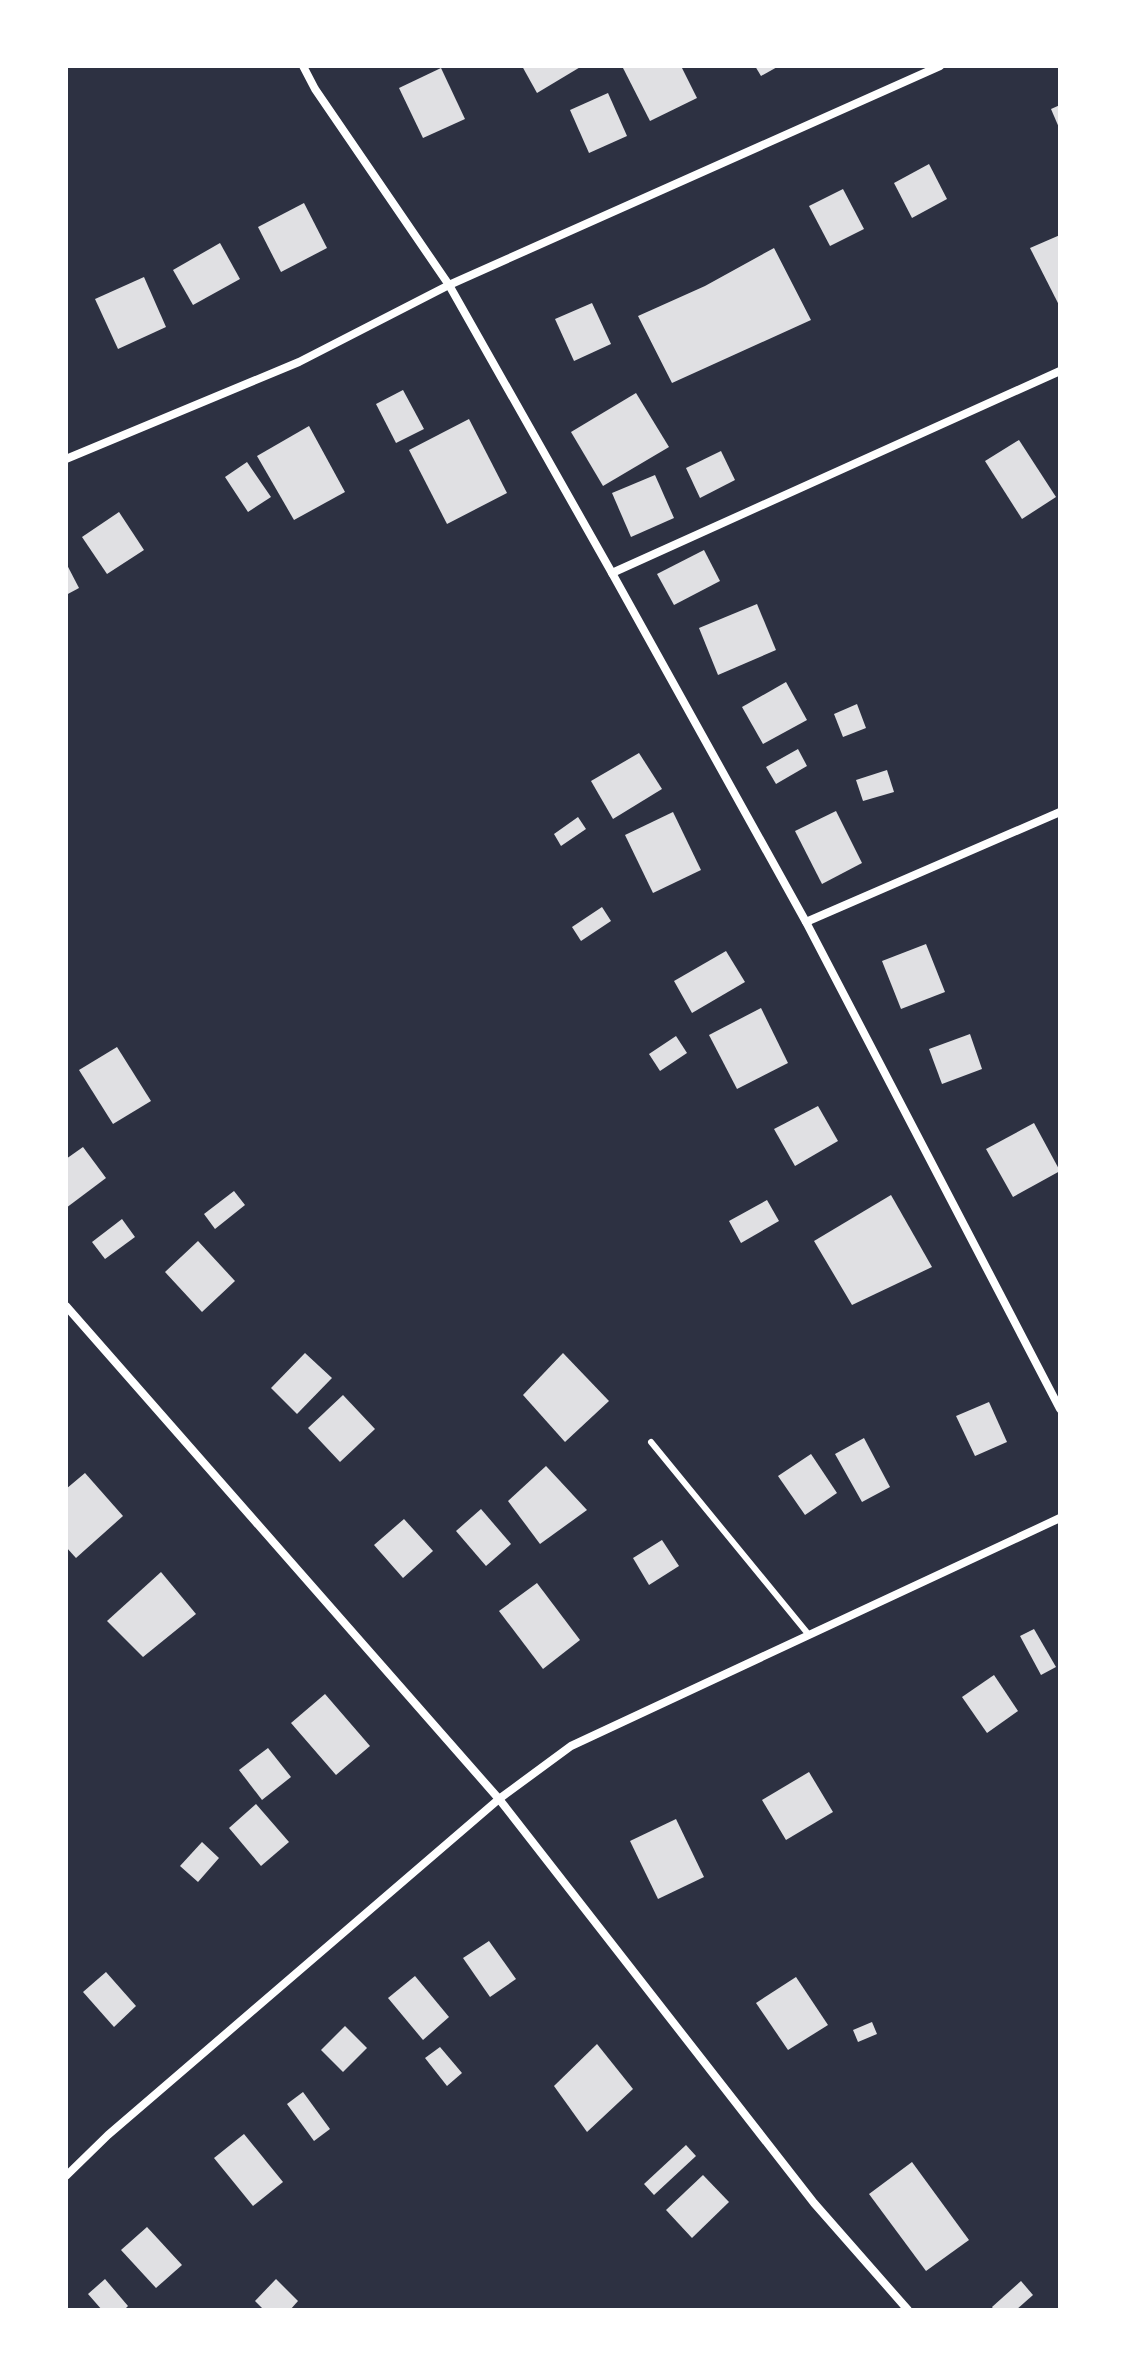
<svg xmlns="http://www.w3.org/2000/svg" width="1126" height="2376" viewBox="0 0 1126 2376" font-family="Raleway,sans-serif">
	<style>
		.building { fill: #e0e0e3 }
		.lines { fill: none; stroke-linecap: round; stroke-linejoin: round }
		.service { stroke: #fff; stroke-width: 6 }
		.minor { stroke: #fff; stroke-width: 8 }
	</style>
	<rect width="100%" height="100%" fill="#2d3142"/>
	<g class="building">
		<path d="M522 66H582L537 93Z"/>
		<path d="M622 66H681L697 98 650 121Z"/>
		<path d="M755 66H779L761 76Z"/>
		<path d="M441 68 465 119 423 138 399 88Z"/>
		<path d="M608 93 627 136 589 153 570 110Z"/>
		<path d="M1060 105V130L1051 109Z"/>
		<path d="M929 164 947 199 912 218 894 183Z"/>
		<path d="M843 189 864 229 830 246 809 206Z"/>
		<path d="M304 203 327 248 281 272 258 227Z"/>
		<path d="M1060 235V307L1030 248Z"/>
		<path d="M220 243 240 279 193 305 173 270Z"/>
		<path d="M774 248 811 320 672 383 638 316 705 286Z"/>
		<path d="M144 277 166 327 118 349 95 299Z"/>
		<path d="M592 303 611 344 574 361 555 319Z"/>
		<path d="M403 390 424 429 396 443 376 404Z"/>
		<path d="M636 393 669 447 603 486 571 432Z"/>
		<path d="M469 419 507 493 447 524 409 450Z"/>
		<path d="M309 426 345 492 294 520 257 456Z"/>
		<path d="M1019 440 1056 497 1022 519 985 461Z"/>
		<path d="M721 451 735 480 700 498 686 468Z"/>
		<path d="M247 462 271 497 248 512 225 477Z"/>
		<path d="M655 475 674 518 631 537 612 493Z"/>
		<path d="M119 512 144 550 107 574 82 537Z"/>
		<path d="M704 550 720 581 674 605 657 574Z"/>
		<path d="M66 563 79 588 66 595Z"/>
		<path d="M757 604 776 650 718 675 699 628Z"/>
		<path d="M786 682 807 720 763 744 742 707Z"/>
		<path d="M857 704 866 728 843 737 834 714Z"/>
		<path d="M798 749 807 766 776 784 766 767Z"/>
		<path d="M639 753 662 789 613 819 591 781Z"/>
		<path d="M887 770 894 792 863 801 856 780Z"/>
		<path d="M836 811 862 863 822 884 795 831Z"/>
		<path d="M673 812 701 870 653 893 625 835Z"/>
		<path d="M578 817 586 829 561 846 554 834Z"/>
		<path d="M602 907 611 921 581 941 572 927Z"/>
		<path d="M926 944 945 992 901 1009 882 961Z"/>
		<path d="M726 951 745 982 692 1013 674 981Z"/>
		<path d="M761 1008 788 1063 737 1089 709 1035Z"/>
		<path d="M970 1034 982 1069 942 1084 929 1049Z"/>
		<path d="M676 1036 687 1053 660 1071 649 1054Z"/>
		<path d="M117 1047 151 1101 113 1124 79 1070Z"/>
		<path d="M818 1106 838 1141 795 1166 774 1129Z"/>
		<path d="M1034 1123 1060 1171 1013 1197 986 1149Z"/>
		<path d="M83 1147 106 1178 66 1208V1159Z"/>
		<path d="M234 1191 245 1205 215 1229 204 1214Z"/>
		<path d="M891 1195 932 1267 852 1305 814 1241Z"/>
		<path d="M767 1200 779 1221 741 1243 729 1221Z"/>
		<path d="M122 1219 135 1237 105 1259 92 1242Z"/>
		<path d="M198 1241 235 1281 202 1312 165 1272Z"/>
		<path d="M305 1353 332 1378 297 1414 271 1388Z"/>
		<path d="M563 1353 609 1401 565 1442 523 1395Z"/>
		<path d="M343 1395 375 1429 340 1462 308 1428Z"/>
		<path d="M989 1402 1007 1442 975 1456 956 1416Z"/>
		<path d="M864 1438 890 1487 862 1502 835 1454Z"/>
		<path d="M811 1454 837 1493 805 1515 778 1476Z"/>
		<path d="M546 1466 587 1510 540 1544 508 1501Z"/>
		<path d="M85 1473 123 1516 76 1558 66 1547V1489Z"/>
		<path d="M481 1509 511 1544 486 1566 456 1531Z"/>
		<path d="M404 1519 433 1551 403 1578 374 1545Z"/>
		<path d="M662 1540 679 1566 649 1585 633 1558Z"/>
		<path d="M161 1572 196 1614 143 1657 107 1621Z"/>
		<path d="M537 1583 580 1640 543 1669 499 1611Z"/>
		<path d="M1034 1629 1056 1667 1041 1675 1020 1636Z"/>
		<path d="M994 1675 1018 1711 987 1733 962 1697Z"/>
		<path d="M325 1694 370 1746 336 1775 291 1723Z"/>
		<path d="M268 1748 291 1777 262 1800 239 1770Z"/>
		<path d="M809 1772 833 1812 786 1840 762 1800Z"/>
		<path d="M256 1804 289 1842 261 1866 229 1828Z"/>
		<path d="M676 1819 704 1877 658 1899 630 1841Z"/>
		<path d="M202 1842 219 1858 198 1882 180 1866Z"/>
		<path d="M489 1941 516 1979 490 1997 463 1958Z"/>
		<path d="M106 1972 136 2006 114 2027 83 1992Z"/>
		<path d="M415 1976 449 2017 423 2040 388 1998Z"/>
		<path d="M796 1977 828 2025 788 2050 756 2003Z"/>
		<path d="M872 2022 877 2034 858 2042 853 2030Z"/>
		<path d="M345 2026 367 2048 343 2072 321 2050Z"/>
		<path d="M597 2044 633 2089 587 2132 554 2086Z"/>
		<path d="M440 2047 462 2073 447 2086 425 2058Z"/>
		<path d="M303 2092 330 2129 314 2141 287 2104Z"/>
		<path d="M244 2134 283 2182 253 2206 214 2158Z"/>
		<path d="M686 2145 696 2156 654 2195 644 2184Z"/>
		<path d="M912 2162 969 2240 926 2271 869 2194Z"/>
		<path d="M703 2175 729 2202 692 2238 666 2210Z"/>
		<path d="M147 2227 182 2265 156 2288 121 2250Z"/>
		<path d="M105 2279 128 2306 124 2310H102L88 2294Z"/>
		<path d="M276 2279 298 2301 290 2310H264L255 2301Z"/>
		<path d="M1021 2281 1033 2295 1016 2310H994L992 2307Z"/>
	</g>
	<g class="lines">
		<path class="service" d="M651 1442 809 1635"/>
		<g class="minor">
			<path d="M303 66 315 89 449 285 612 573 806 922 1060 1409"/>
			<path d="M66 459 299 362 449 285 940 66"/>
			<path d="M612 573 1060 371"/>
			<path d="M806 922 1060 812"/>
			<path d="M66 1306 499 1799 814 2203 908 2310"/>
			<path d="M66 2176 108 2135 499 1799 571 1746 1060 1518"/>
		</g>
	</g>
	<rect width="1126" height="2376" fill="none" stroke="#ffffff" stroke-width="136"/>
</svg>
